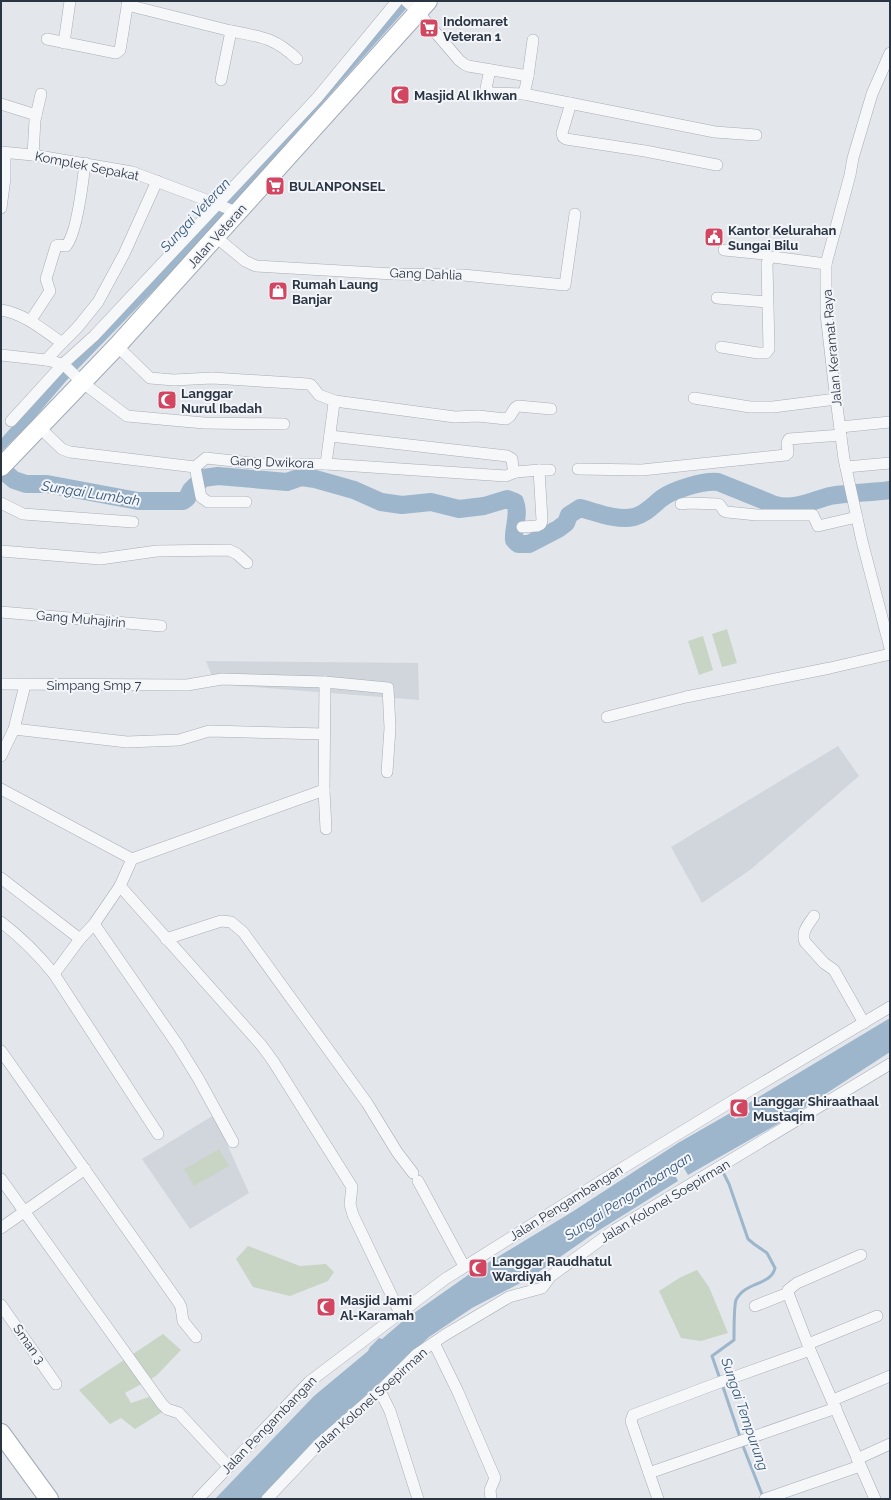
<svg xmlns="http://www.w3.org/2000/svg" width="891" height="1500" viewBox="0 0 891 1500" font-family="Raleway,sans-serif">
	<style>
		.built { fill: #d1d6dd }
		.green { fill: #c9d5c4 }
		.water { fill: #9db6cc }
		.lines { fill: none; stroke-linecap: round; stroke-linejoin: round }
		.stream { stroke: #9db6cc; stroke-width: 3 }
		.river { stroke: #9db6cc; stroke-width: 18 }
		.street-casing { stroke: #a8adb6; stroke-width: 12 }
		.primary-casing { stroke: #a2abb7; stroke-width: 20 }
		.street { stroke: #f6f7f9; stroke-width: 11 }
		.primary { stroke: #fff; stroke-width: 18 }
		.labels { text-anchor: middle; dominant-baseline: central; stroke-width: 4; stroke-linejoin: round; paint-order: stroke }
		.poi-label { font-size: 13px; font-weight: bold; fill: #2a3544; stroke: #f3f5f8; text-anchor: start }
		.street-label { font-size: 13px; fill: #2a3544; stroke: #f3f5f8 }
		.water-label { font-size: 14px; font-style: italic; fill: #335679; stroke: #f3f5f8 }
	</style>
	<rect width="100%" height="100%" fill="#e3e6eb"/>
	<g class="built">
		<path d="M206 661 418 663 419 700 215 684Z"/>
		<path d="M838 746 859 776 750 870 702 903 671 847Z"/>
		<path d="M214 1115 249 1193 190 1229 142 1159Z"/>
	</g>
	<g class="green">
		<path d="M727 629 737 663 722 667 712 634Z"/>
		<path d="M703 636 713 670 699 675 688 641Z"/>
		<path d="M219 1149 229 1166 194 1186 184 1169Z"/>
		<path d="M248 1246 300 1266 326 1264 334 1272 328 1281 290 1296 253 1287 236 1259Z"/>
		<path d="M697 1270 709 1287 728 1333 701 1341 681 1338 659 1291 681 1277Z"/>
		<path d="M163 1334 181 1350 156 1376 125 1393 131 1403 149 1397 164 1411 135 1429 121 1418 110 1424 79 1390Z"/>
	</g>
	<g class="water">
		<path d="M402 1H413L189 254 66 381 31 422 1 452V439L45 389Z"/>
		<path d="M890 1018V1052L790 1117 688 1175 681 1163 672 1169 678 1181 593 1234 530 1278 472 1308 429 1337 319 1439 260 1499H215L314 1396 368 1351 370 1347 379 1338 382 1339 404 1320 471 1273 572 1212 678 1143 732 1112 735 1119 750 1112 747 1104Z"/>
	</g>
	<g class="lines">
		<g class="stream">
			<path d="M720 1379 712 1356 734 1340C734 1332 734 1306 736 1300 745 1281 771 1286 775 1268L767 1253 754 1244 748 1239 729 1184 721 1168"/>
			<path d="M722 1384 743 1446 763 1497"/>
		</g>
		<path class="river" d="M1 469 14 480 26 484H47L138 501H183L187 498 191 490 203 478 218 476 287 482 301 477 315 479 354 490 381 502 402 505 431 502 459 509 484 506 507 499 515 502C520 515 513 527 514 540L518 544H529L558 529 566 523 569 515 580 508C596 512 617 521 634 517 646 514 653 505 662 498 673 490 704 480 718 482L775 505C795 510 811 501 830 496 850 492 871 493 890 490"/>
		<defs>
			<g id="street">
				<path d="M406 1 418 12 459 60 464 64 468 66 528 76 533 40"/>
				<path d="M127 5 231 31"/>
				<path d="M47 39 116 53 120 50 128 1"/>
				<path d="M64 43 70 1"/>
				<path d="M890 53 872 94 853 158 850 175 826 264V314L834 384 844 459 862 541 890 648"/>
				<path d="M490 70 486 88V91L492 93 524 94 528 76"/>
				<path d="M221 80 231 31C261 37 274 37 297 59"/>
				<path d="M524 94 715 132 756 135"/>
				<path d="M571 103 562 133 563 137 566 139 645 151 717 165"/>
				<path d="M1 104 36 115"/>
				<path d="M1 152 33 155 132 172 217 204 238 213"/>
				<path d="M33 155 35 120 41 94"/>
				<path d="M1 208 5 178V153"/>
				<path d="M216 237 245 261 256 266 393 274 463 275 565 285 575 214"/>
				<path d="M724 250 765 254 769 258"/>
				<path d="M717 298 767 302"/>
				<path d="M1 310C25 314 42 329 62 343L46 360"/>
				<path d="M31 320 50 291 46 279 56 246 58 245 66 246C77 234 83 181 85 163"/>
				<path d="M62 343 77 328 98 302 124 254 157 181"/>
				<path d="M117 346 150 378 174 380 212 378 308 384 311 385 319 395 335 401"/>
				<path d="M721 347 758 353H766L769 349 767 264 769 258 773 257 826 264"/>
				<path d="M1 355 46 360 63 364 83 383 127 416 204 423 284 424"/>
				<path d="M694 398 750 407H773L836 399"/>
				<path d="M11 421 63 364 94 336 317 98 397 1"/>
				<path d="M39 427 62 449 70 452 195 467 206 458 261 464H326L506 476 516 472"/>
				<path d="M840 427 890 422"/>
				<path d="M330 436 507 456 512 459 513 468 516 472 539 470 542 520 541 524 537 526 522 527"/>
				<path d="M326 464 334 403 335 401 455 417 478 416 506 419 510 416 515 408 518 406 551 409"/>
				<path d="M195 467 201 497 208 502H246"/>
				<path d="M846 467 890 463"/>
				<path d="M578 469 642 470 786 455 788 453 787 443 789 439 841 435"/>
				<path d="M539 470H550"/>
				<path d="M1 503 23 514 133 522"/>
				<path d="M681 504 689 503 718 504 720 505 724 511 727 512 757 515H813L818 526 857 517"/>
				<path d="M1 551 100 559 157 551 229 550 237 554 247 563"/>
				<path d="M1 612 161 626"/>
				<path d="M325 682 324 790 326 829"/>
				<path d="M1 684 187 685 222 679 325 682 388 688 390 728 387 772"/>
				<path d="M607 717 686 697 830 668 890 654"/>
				<path d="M14 729 127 742 179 740 209 731 324 734"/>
				<path d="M1 756 14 729 25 685"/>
				<path d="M1 789 132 859 324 790"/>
				<path d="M1 878 80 939 94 924 120 886 132 859"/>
				<path d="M120 886 262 1046 273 1061 352 1187 350 1204 353 1215 400 1313"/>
				<path d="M814 916C808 925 801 932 805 942L824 963 834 970 864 1023"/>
				<path d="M1 922C22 938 37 953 54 974L80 939"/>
				<path d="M94 924 177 1044 198 1078 233 1142"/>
				<path d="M166 939 221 921 231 922 243 932 367 1103 397 1152 413 1173"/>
				<path d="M54 974 158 1134"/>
				<path d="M1 1051 179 1303 181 1307 183 1321 196 1337"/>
				<path d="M1 1179 162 1404 167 1409 179 1413 229 1467"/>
				<path d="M418 1181 464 1266"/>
				<path d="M1 1228 85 1169"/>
				<path d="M788 1293 810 1350 875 1499"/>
				<path d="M1 1305 56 1384"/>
				<path d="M755 1306 788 1293V1290L797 1283 861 1255"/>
				<path d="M434 1343 458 1392 495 1478 490 1490 491 1499"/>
				<path d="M808 1344 877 1316"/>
				<path d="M380 1391 390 1411 418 1499"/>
				<path d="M833 1400 890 1376"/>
				<path d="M857 1459 890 1444"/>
				<path d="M649 1473 836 1408"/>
				<path d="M198 1499 309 1382 445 1279 611 1175 747 1092 890 1007"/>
				<path d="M267 1499 318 1445 380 1391 417 1354 445 1335 509 1297 542 1288 551 1276 613 1231 890 1064"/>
				<path d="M658 1499 631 1421 633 1415 715 1384 810 1350"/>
				<path d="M765 1499 860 1466"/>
			</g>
			<g id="primary">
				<path d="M1 467 117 346 428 1"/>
				<path d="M1 1433 49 1499"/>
			</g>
		</defs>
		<use href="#street" class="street-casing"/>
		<use href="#primary" class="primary-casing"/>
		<use href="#street" class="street"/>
		<use href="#primary" class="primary"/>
	</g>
	<defs>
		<symbol id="supermarket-square" viewBox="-11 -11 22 22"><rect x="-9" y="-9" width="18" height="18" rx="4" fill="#d24662" stroke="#f3f5f8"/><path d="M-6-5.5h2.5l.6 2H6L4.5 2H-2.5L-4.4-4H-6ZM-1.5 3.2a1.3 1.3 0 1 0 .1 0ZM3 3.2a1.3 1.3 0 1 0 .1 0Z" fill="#fff"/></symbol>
		<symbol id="mosque-square" viewBox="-11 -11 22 22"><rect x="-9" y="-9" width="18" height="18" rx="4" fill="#d24662" stroke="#f3f5f8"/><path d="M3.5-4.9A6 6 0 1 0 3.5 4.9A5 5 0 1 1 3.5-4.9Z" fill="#fff"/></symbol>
		<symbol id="civic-square" viewBox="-11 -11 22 22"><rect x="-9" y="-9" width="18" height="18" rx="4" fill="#d24662" stroke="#f3f5f8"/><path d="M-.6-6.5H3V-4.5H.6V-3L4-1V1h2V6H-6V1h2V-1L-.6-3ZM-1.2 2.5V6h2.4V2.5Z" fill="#fff"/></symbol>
		<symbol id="shop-square" viewBox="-11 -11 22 22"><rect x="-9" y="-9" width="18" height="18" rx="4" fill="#d24662" stroke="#f3f5f8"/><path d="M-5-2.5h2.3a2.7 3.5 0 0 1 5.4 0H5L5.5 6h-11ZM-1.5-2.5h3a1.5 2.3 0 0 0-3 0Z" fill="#fff"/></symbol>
	</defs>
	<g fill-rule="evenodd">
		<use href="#supermarket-square" x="418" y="17" width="22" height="22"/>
		<use href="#mosque-square" x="389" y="84" width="22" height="22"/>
		<use href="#supermarket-square" x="264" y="175" width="22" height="22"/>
		<use href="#civic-square" x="703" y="226" width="22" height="22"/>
		<use href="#shop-square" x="267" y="280" width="22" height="22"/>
		<use href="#mosque-square" x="156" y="389" width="22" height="22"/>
		<use href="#mosque-square" x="728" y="1097" width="22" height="22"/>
		<use href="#mosque-square" x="467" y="1257" width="22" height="22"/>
		<use href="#mosque-square" x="315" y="1296" width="22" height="22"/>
	</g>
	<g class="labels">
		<g class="poi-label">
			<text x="443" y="21">Indomaret<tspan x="443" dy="15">Veteran 1</tspan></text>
			<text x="414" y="95">Masjid Al Ikhwan</text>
			<text x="289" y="186">BULANPONSEL</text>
			<text x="728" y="230">Kantor Kelurahan<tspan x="728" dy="15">Sungai Bilu</tspan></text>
			<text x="292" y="284">Rumah Laung<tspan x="292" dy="15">Banjar</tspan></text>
			<text x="181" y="393">Langgar<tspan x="181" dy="15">Nurul Ibadah</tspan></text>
			<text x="753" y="1101">Langgar Shiraathaal<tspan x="753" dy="15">Mustaqim</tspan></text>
			<text x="492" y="1261">Langgar Raudhatul<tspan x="492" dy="15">Wardiyah</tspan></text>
			<text x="340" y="1300">Masjid Jami<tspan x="340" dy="15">Al-Karamah</tspan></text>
		</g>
		<g class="street-label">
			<text transform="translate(87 166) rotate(11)">Komplek Sepakat</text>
			<text transform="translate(217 236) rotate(-48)">Jalan Veteran</text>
			<text transform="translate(426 274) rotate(2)">Gang Dahlia</text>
			<text transform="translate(832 348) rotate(-95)">Jalan Keramat Raya</text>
			<text transform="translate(272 462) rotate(2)">Gang Dwikora</text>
			<text transform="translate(81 619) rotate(5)">Gang Muhajirin</text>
			<text x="94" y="685">Simpang Smp 7</text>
			<text transform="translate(665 1201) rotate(-31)">Jalan Kolonel Soepirman</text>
			<text transform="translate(566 1203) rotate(-32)">Jalan Pengambangan</text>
			<text transform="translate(29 1344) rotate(55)">Sman 3</text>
			<text transform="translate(370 1400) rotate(-42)">Jalan Kolonel Soepirman</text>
			<text transform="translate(269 1425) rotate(-46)">Jalan Pengambangan</text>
		</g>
		<g class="water-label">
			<text transform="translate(195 215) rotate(-47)">Sungai Veteran</text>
			<text transform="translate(91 493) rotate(9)">Sungai Lumbah</text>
			<text transform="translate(628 1196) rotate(-33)">Sungai Pengambangan</text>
			<text transform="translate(745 1414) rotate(71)">Sungai Tempurung</text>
		</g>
	</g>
	<rect width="891" height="1500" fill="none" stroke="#2a3544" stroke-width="4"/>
</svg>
